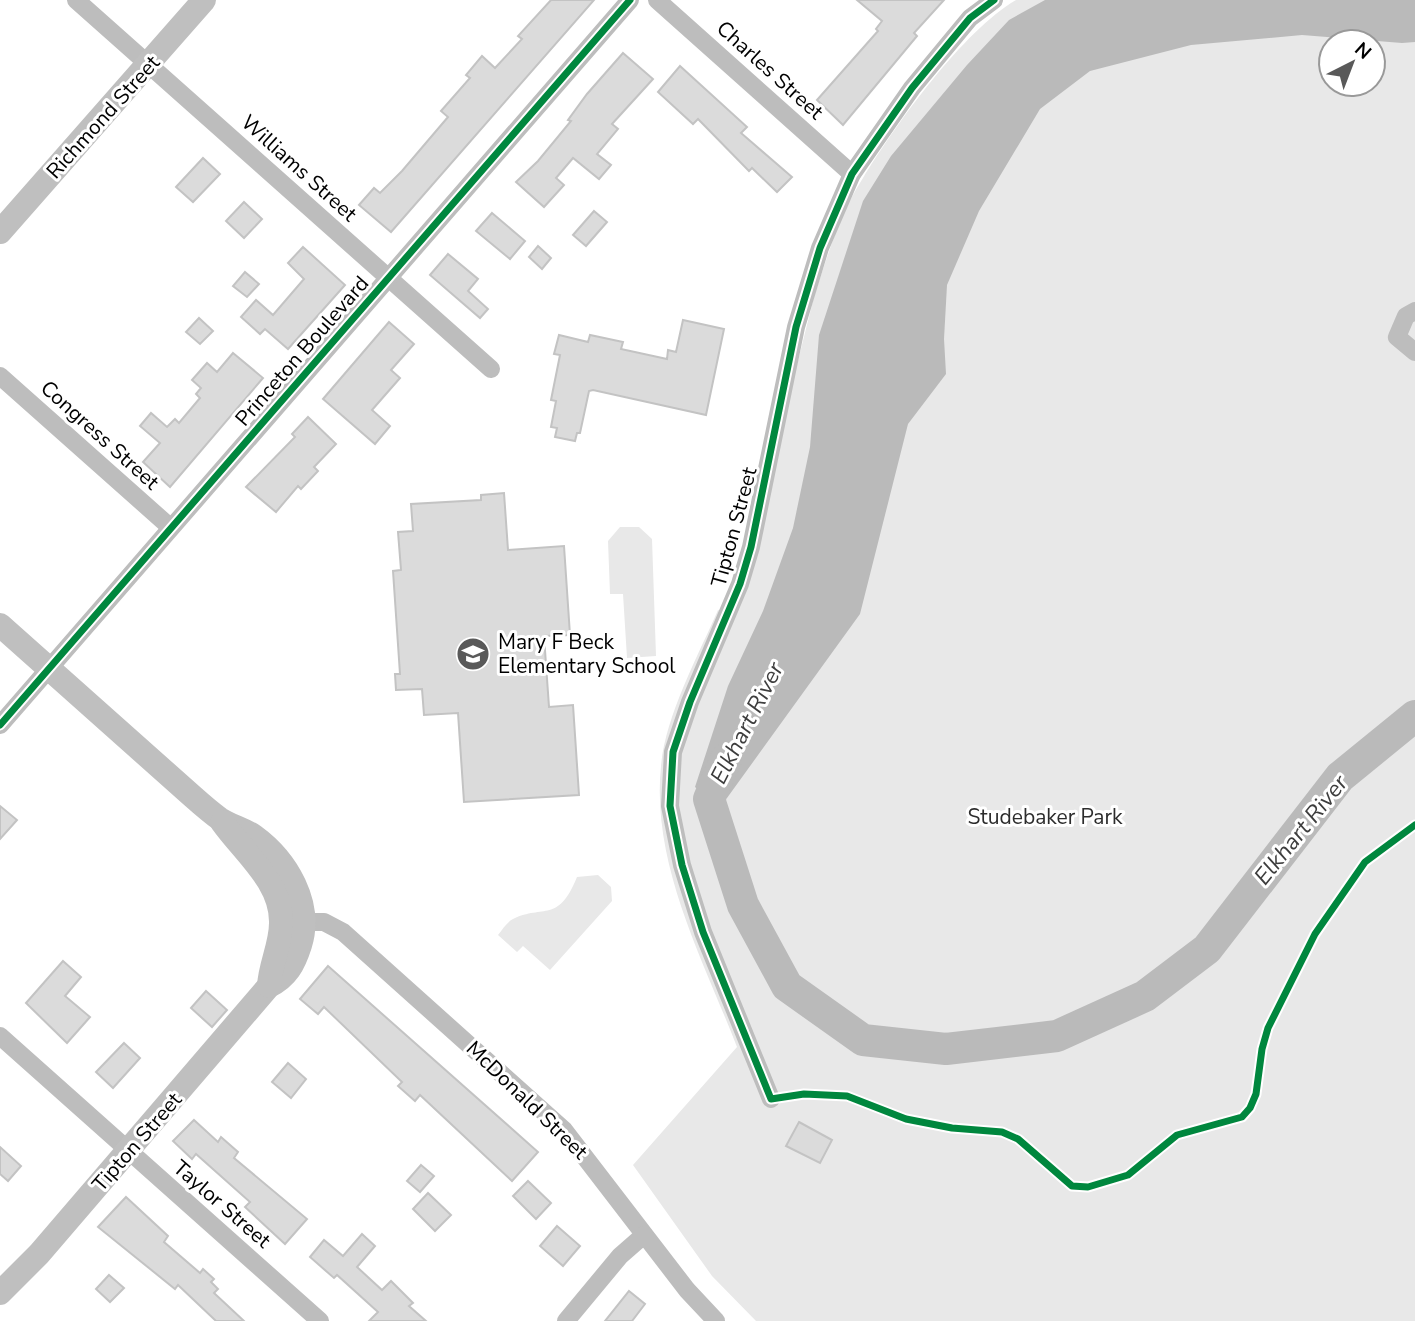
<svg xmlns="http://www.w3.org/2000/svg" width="1415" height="1321" viewBox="0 0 1415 1321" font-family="'Nunito Sans',sans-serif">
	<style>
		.green { fill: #e8e8e8; fill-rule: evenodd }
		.water { fill: #bababa }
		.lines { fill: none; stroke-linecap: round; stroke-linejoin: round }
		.river { stroke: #bababa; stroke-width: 32 }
		.building { fill: #dbdbdb; stroke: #c3c3c3; stroke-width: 2 }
		.street { stroke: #bdbdbd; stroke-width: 18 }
		.secondary { stroke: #bfbfbf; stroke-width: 24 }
		.cycleway-casing { stroke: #fff; stroke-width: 11 }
		.cycleway { stroke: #00873e; stroke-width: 7 }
		.labels { text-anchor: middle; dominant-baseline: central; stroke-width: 6; stroke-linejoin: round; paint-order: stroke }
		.street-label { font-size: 21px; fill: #000; stroke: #fff }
		.poi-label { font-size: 21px; fill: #000; stroke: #fff; text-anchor: start }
		.park-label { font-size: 21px; fill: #2c2c2c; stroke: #fff }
		.water-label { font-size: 23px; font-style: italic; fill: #3d3d3d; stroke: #fff }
	</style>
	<rect width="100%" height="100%" fill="#fff"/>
	<g class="green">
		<path d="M1016 0H1415V1321H756L712 1276 633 1165 737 1047C703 959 651 864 661 766 665 717 698 656 718 610L734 615 814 297C827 257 840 213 863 178 896 124 963 31 1016 0ZM1331 42H1373V84H1331Z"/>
		<path d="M620 527H639L652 539 656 656 627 658 623 594H610L608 541Z"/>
		<path d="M598 875 611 887 612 901 550 970 523 946 517 952 498 935C502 930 507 922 513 919 544 904 558 924 577 877Z"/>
	</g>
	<path class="water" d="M1045 0H1415V42L1402 43 1302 35 1191 45 1090 71 1040 109 979 211 947 285 944 339 946 374 908 424 860 614 727 798 709 799 695 787 728 686 763 611 793 528 810 447 819 335 863 201 891 156 967 65 1009 20Z"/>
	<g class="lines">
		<path class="river" d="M726 759 709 799 743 905 787 986 863 1040 946 1049 1057 1036 1145 996 1207 949 1340 777 1415 716"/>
	</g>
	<g class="building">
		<path d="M551 0H594L391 232 359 205 374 188 380 193 402 171 448 117 441 111 470 78 466 75 482 56 495 68 522 39 518 36Z"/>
		<path d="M857 0H944L914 33 917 36 843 125 817 100 878 31 876 29 882 21Z"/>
		<path d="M623 53 653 79 612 124 618 129 597 154 611 165 599 179 573 158 556 178 564 185 544 207 516 182 538 161 571 121 568 120 587 94Z"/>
		<path d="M680 66 747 127 741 133 792 177 777 192 752 168 749 171 698 119 693 124 658 92Z"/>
		<path d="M203 158 220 174 193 202 176 187Z"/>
		<path d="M244 202 262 219 244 238 226 221Z"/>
		<path d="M594 211 607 222 586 246 573 235Z"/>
		<path d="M492 213 525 241 510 259 476 231Z"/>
		<path d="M538 246 551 258 542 269 529 257Z"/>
		<path d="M303 247 345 285 288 349 265 329 260 334 241 317 256 300 273 315 304 279 288 263Z"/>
		<path d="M448 254 478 279 468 291 488 309 480 318 430 275Z"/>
		<path d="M245 272 259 284 247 297 233 286Z"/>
		<path d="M199 318 213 331 200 344 186 332Z"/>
		<path d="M683 320 724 329 706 415 593 390 589 391 580 433H577L575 441 555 437 557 428 551 427 556 401 551 400 560 355 554 354 559 335 588 342 590 335 623 342 621 349 667 359 668 350 676 352Z"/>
		<path d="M389 322 414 344 391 370 400 378 372 410 390 426 375 444 323 399Z"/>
		<path d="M233 353 263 378 170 487 143 462 160 443 140 426 151 413 167 427 175 419 179 423 200 398 196 394 201 388 192 380 207 363 217 372Z"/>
		<path d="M308 417 336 444 314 467 318 471 301 489 298 486 276 512 246 487 295 437 292 434Z"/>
		<path d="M504 493 508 550 564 546 570 635 544 636 549 707 573 705 579 795 464 802 458 713 424 715 422 689 396 690 395 674H400L393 571 401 570 398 532 413 531 411 504 481 500V495Z"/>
		<path d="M0 806 17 820 0 839Z"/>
		<path d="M63 961 81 977 65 996 90 1017 67 1043 26 1003Z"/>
		<path d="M328 966 538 1152 512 1181 420 1095 415 1101 398 1086 402 1082 324 1007 318 1014 300 999Z"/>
		<path d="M206 991 227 1010 212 1027 191 1008Z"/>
		<path d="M124 1043 140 1058 113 1088 96 1072Z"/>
		<path d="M288 1063 306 1079 291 1098 272 1082Z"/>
		<path d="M194 1120 218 1142 221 1137 238 1152 234 1158 307 1219 285 1244 245 1207 250 1202 196 1154 192 1159 173 1141Z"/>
		<path d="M799 1122 832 1140 820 1163 786 1146Z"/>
		<path d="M0 1147 21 1166 8 1181 0 1174Z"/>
		<path d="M421 1165 434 1176 420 1192 407 1181Z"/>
		<path d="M528 1181 551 1203 536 1219 513 1196Z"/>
		<path d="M428 1193 451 1215 435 1231 413 1209Z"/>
		<path d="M126 1197 168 1236 164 1242 200 1273 203 1269 214 1279 211 1282 218 1289 214 1293 244 1321H216L178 1285 175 1289 98 1227Z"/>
		<path d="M557 1226 580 1246 563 1266 540 1246Z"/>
		<path d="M362 1234 375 1246 357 1267 382 1290 391 1281 413 1303 409 1306 426 1321H369L378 1312 337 1275 334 1278 310 1257 324 1240 343 1256Z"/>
		<path d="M109 1275 124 1288 110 1302 96 1289Z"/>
		<path d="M629 1291 645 1304 632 1321H605Z"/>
	</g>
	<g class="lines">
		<g class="street">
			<path d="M76 0 491 369"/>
			<path d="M657 0 852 174"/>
			<path d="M1415 311 1406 316 1397 337 1415 352"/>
			<path d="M0 376 170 527"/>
			<path d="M0 725 630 0"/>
			<path d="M292 922H324L343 932 564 1130 687 1290 716 1321"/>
			<path d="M0 1036 320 1321"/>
			<path d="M771 1099 703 932 682 865 670 806 673 752 690 702 740 584 751 547 796 327 820 248 852 174 912 88 970 18 994 0"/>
			<path d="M566 1321 620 1256 644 1235"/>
		</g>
		<g class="secondary">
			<path d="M0 232 204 0"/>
			<path d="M0 625 191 795C200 803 210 812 220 819 231 826 244 829 254 836 287 860 313 904 300 945 294 964 287 977 269 986L39 1254 0 1293"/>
			<path d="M222 822C244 853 282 882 281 923 281 945 270 965 269 986"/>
		</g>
		<defs>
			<g id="cycleway">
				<path d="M994 0 970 18 912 88 852 174 820 248 796 327 751 547 740 584 690 702 673 752 670 806 682 865 703 932 771 1099 804 1094 847 1096 906 1119 952 1128 1002 1132 1018 1139 1072 1186 1088 1187 1128 1175 1177 1135 1242 1117 1250 1108 1256 1094 1262 1049 1268 1028 1315 934 1365 862 1415 825"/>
				<path d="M0 725 630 0"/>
			</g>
		</defs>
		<use href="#cycleway" class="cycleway-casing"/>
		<use href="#cycleway" class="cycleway"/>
	</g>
	<defs>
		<symbol id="school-disc" viewBox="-11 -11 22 22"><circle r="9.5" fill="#595959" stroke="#fff"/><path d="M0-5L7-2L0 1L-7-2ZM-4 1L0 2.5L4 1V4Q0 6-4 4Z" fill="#fff"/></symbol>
	</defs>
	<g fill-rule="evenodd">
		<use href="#school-disc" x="454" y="635" width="38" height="38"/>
	</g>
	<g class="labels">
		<g class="street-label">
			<text transform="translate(770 70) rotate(42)">Charles Street</text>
			<text transform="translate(103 117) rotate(-48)">Richmond Street</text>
			<text transform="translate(299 168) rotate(42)">Williams Street</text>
			<text transform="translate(302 351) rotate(-49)">Princeton Boulevard</text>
			<text transform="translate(100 435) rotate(42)">Congress Street</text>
			<text transform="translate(734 527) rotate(-75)">Tipton Street</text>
			<text transform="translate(527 1100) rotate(44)">McDonald Street</text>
			<text transform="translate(137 1142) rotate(-49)">Tipton Street</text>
			<text transform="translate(222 1204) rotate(41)">Taylor Street</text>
		</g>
		<g class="poi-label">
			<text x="498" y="642">Mary F Beck<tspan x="498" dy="24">Elementary School</tspan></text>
		</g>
		<g class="park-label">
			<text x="1045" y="817">Studebaker Park</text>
		</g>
		<g class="water-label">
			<text transform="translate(747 723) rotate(-63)">Elkhart River</text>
			<text transform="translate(1301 830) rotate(-51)">Elkhart River</text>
		</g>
	</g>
	<g transform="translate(1352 63) rotate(42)"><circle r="33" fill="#ffffff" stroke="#999999" stroke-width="2"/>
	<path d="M0-5L12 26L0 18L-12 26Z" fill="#595959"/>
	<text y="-10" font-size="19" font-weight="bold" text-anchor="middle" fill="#000000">N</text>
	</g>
</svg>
